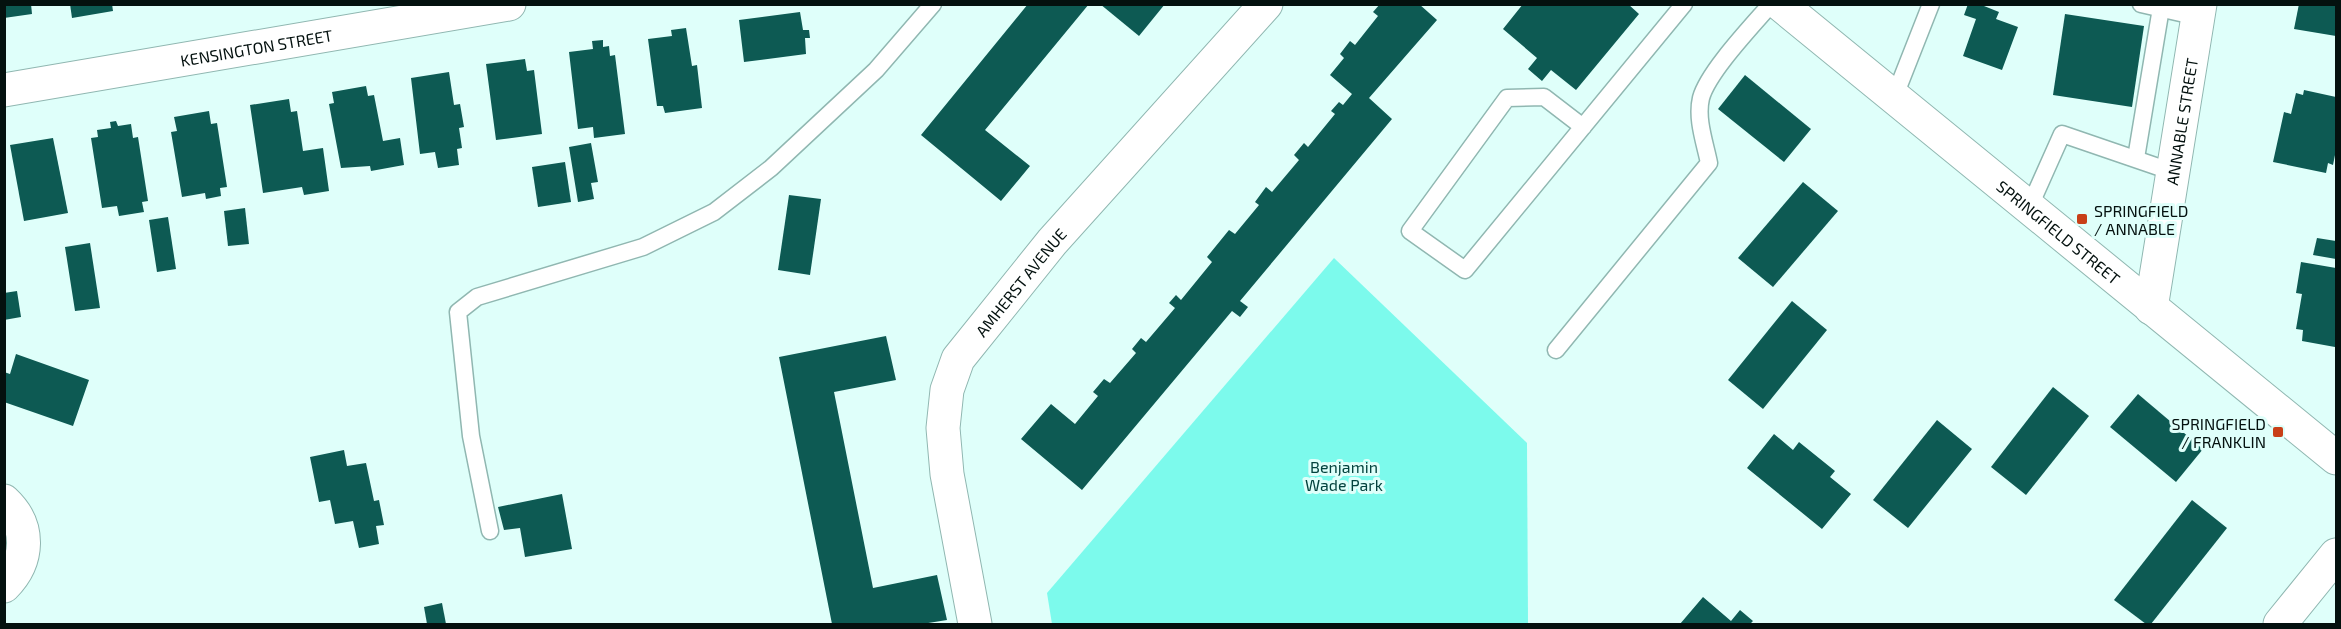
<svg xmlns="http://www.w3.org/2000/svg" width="2341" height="629" viewBox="0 0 2341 629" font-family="'Exo 2',sans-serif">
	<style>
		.green { fill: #7cfaec }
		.building { fill: #0d5a53 }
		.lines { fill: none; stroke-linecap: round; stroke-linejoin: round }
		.service-casing { stroke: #90b7b1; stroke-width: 19 }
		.minor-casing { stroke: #90b7b1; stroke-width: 35 }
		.primary-casing { stroke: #90b7b1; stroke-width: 35 }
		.service { stroke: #fff; stroke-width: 16 }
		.minor { stroke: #fff; stroke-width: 33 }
		.primary { stroke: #fff; stroke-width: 33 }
		.poi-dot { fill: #c83f18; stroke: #dffffa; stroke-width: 2 }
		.labels { text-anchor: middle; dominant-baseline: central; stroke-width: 6; stroke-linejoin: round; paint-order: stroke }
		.street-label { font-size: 16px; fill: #04110f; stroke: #dffffa }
		.poi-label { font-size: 16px; fill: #04110f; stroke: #dffffa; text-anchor: start }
		.park-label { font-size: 16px; fill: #03423d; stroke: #dffffa }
	</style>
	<rect width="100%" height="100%" fill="#dffffa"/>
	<path class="green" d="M1334 258 1527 443 1528 624H1052L1047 593Z"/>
	<g class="building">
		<path d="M4 4H31L32 14 4 18Z"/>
		<path d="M70 4H112L113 11 72 18Z"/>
		<path d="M1028 4H1089L985 130 1030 166 1001 201 921 135Z"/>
		<path d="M1100 4H1165L1139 36Z"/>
		<path d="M1380 4H1419L1437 20 1369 98 1392 119 1240 301 1248 307 1240 317 1232 311 1082 490 1021 439 1051 404 1075 424 1098 396 1093 392 1104 379 1110 383 1136 353 1132 349 1141 338 1146 342 1175 308 1169 303 1176 295 1181 300 1212 262 1207 257 1229 230 1235 234 1259 205 1255 202 1266 187 1272 192 1299 160 1294 155 1304 143 1308 147 1335 114 1331 111 1339 102 1343 105 1352 94 1330 75 1344 58 1340 54 1350 41 1355 45 1378 16 1373 12Z"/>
		<path d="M1523 4H1628L1639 14 1576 90 1551 70 1542 81 1528 69 1537 58 1503 29Z"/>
		<path d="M1968 4H1979L1999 12 1996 19 2018 27 2002 70 1963 56 1976 19 1964 15Z"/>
		<path d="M2299 4H2336V36L2294 29Z"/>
		<path d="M800 12 803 30H809L810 38H805L806 54 744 62 739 20Z"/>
		<path d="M2065 14 2144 26 2132 107 2053 95Z"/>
		<path d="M686 28 692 66 697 65 702 108 665 113 663 106H657L648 39 672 36 671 30Z"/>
		<path d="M603 40V47L609 46 610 56 615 55 625 134 594 138 593 127 578 129 569 52 593 49 592 41Z"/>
		<path d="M525 59 527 71 534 70 542 134 496 140 486 64Z"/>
		<path d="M449 72 454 105 460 104 464 127 459 128 462 148 457 149 459 165 438 168 435 152 420 154 411 78Z"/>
		<path d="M1745 75 1811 129 1784 162 1718 109Z"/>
		<path d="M366 86 368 96 374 95 383 141 400 138 404 165 371 171 370 166 341 168 329 104 334 103 332 92Z"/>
		<path d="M2304 90 2336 97V150L2333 165 2328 163 2326 173 2273 162 2284 112 2291 114 2296 93 2303 95Z"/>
		<path d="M289 99 291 112 297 111 303 151 323 148 329 191 304 195 302 187 263 193 250 105Z"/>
		<path d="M209 111 211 124 217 123 227 187 220 188 221 196 206 199 205 193 182 197 171 132 177 131 174 117Z"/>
		<path d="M116 121 118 126 131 124 133 138 138 137 148 201 142 202 144 212 119 216 117 206 102 208 91 138 98 137 97 130 111 128 110 122Z"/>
		<path d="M53 138 68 213 24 221 10 145Z"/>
		<path d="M591 143 598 182 591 183 594 199 578 202 569 147Z"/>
		<path d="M565 162 571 202 538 207 532 167Z"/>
		<path d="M1803 182 1838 211 1773 287 1738 258Z"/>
		<path d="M789 195 821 199 810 275 778 270Z"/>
		<path d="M245 208 249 244 228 246 224 211Z"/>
		<path d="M168 217 176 269 157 272 149 220Z"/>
		<path d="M2317 238 2336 241V259L2313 255Z"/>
		<path d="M90 243 100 308 75 311 65 247Z"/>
		<path d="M2301 262 2336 268 2335 347 2302 341 2303 330 2296 329 2302 294 2296 293Z"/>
		<path d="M17 291 21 317 4 320V293Z"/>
		<path d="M1792 301 1827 330 1763 409 1728 380Z"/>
		<path d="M886 336 896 380 834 392 873 588 937 575 947 620 922 624H832L779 357Z"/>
		<path d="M16 354 89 380 73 426 4 402V372L10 374Z"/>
		<path d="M2053 387 2089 416 2026 495 1991 467Z"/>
		<path d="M2138 394 2203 449 2176 482 2110 427Z"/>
		<path d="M1937 420 1972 449 1908 528 1873 500Z"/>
		<path d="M1774 434 1793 450 1799 442 1835 471 1830 477 1851 494 1822 529 1747 468Z"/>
		<path d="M344 450 347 466 366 463 374 501 379 500 384 525 376 526 379 544 359 548 353 521 335 524 330 500 319 502 310 457Z"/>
		<path d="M562 494 572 549 525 557 520 528 504 530 498 507Z"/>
		<path d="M2192 500 2227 528 2151 624H2146L2114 600Z"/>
		<path d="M1703 597 1731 621 1740 610 1753 621 1750 624H1680Z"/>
		<path d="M442 603 446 624H427L424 607Z"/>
	</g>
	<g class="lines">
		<defs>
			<g id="service">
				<path d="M2141 4 2198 17"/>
				<path d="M1894 98 1931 4"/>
				<path d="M1583 127 1544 97 1507 98 1410 231 1465 270 1684 4"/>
				<path d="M2136 158 2161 8"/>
				<path d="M2029 208 2062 134 2173 172"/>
				<path d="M1556 350 1709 163C1705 143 1696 119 1701 98 1708 72 1752 26 1771 4"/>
				<path d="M490 531 471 436 458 312 477 297 643 247 714 212 771 168 876 70 933 4"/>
			</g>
			<g id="minor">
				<path id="s1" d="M4 90 509 4"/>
				<path id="s2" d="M2151 308 2200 4"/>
				<path d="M4 501C31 526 29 561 4 586"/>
				<path id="s3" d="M975 624 947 474 943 428 947 390 958 359 1052 242 1266 4"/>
				<path d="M2280 624 2336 555"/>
			</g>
			<g id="primary">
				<path id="s4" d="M1780 4 2336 458"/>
			</g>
		</defs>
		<use href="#service" class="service-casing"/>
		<use href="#minor" class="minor-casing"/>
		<use href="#primary" class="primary-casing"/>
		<use href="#service" class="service"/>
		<use href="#minor" class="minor"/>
		<use href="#primary" class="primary"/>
	</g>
	<g class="poi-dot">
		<rect x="2076" y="213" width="12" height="12" rx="3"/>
		<rect x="2272" y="426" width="12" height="12" rx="3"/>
	</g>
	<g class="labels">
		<g class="street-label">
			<text stroke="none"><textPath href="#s1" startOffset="256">KENSINGTON STREET</textPath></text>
			<text stroke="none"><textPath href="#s2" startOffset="189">ANNABLE STREET</textPath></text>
			<text stroke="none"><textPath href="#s4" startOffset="360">SPRINGFIELD STREET</textPath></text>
			<text stroke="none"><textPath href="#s3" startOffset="369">AMHERST AVENUE</textPath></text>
		</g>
		<g class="poi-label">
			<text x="2094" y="210">SPRINGFIELD<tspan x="2094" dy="18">/ ANNABLE</tspan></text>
			<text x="2266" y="423" text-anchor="end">SPRINGFIELD<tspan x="2266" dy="18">/ FRANKLIN</tspan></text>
		</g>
		<g class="park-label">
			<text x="1344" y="466">Benjamin<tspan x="1344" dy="18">Wade Park</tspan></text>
		</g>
	</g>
	<rect width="2341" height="629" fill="none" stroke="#04110f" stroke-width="12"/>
</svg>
